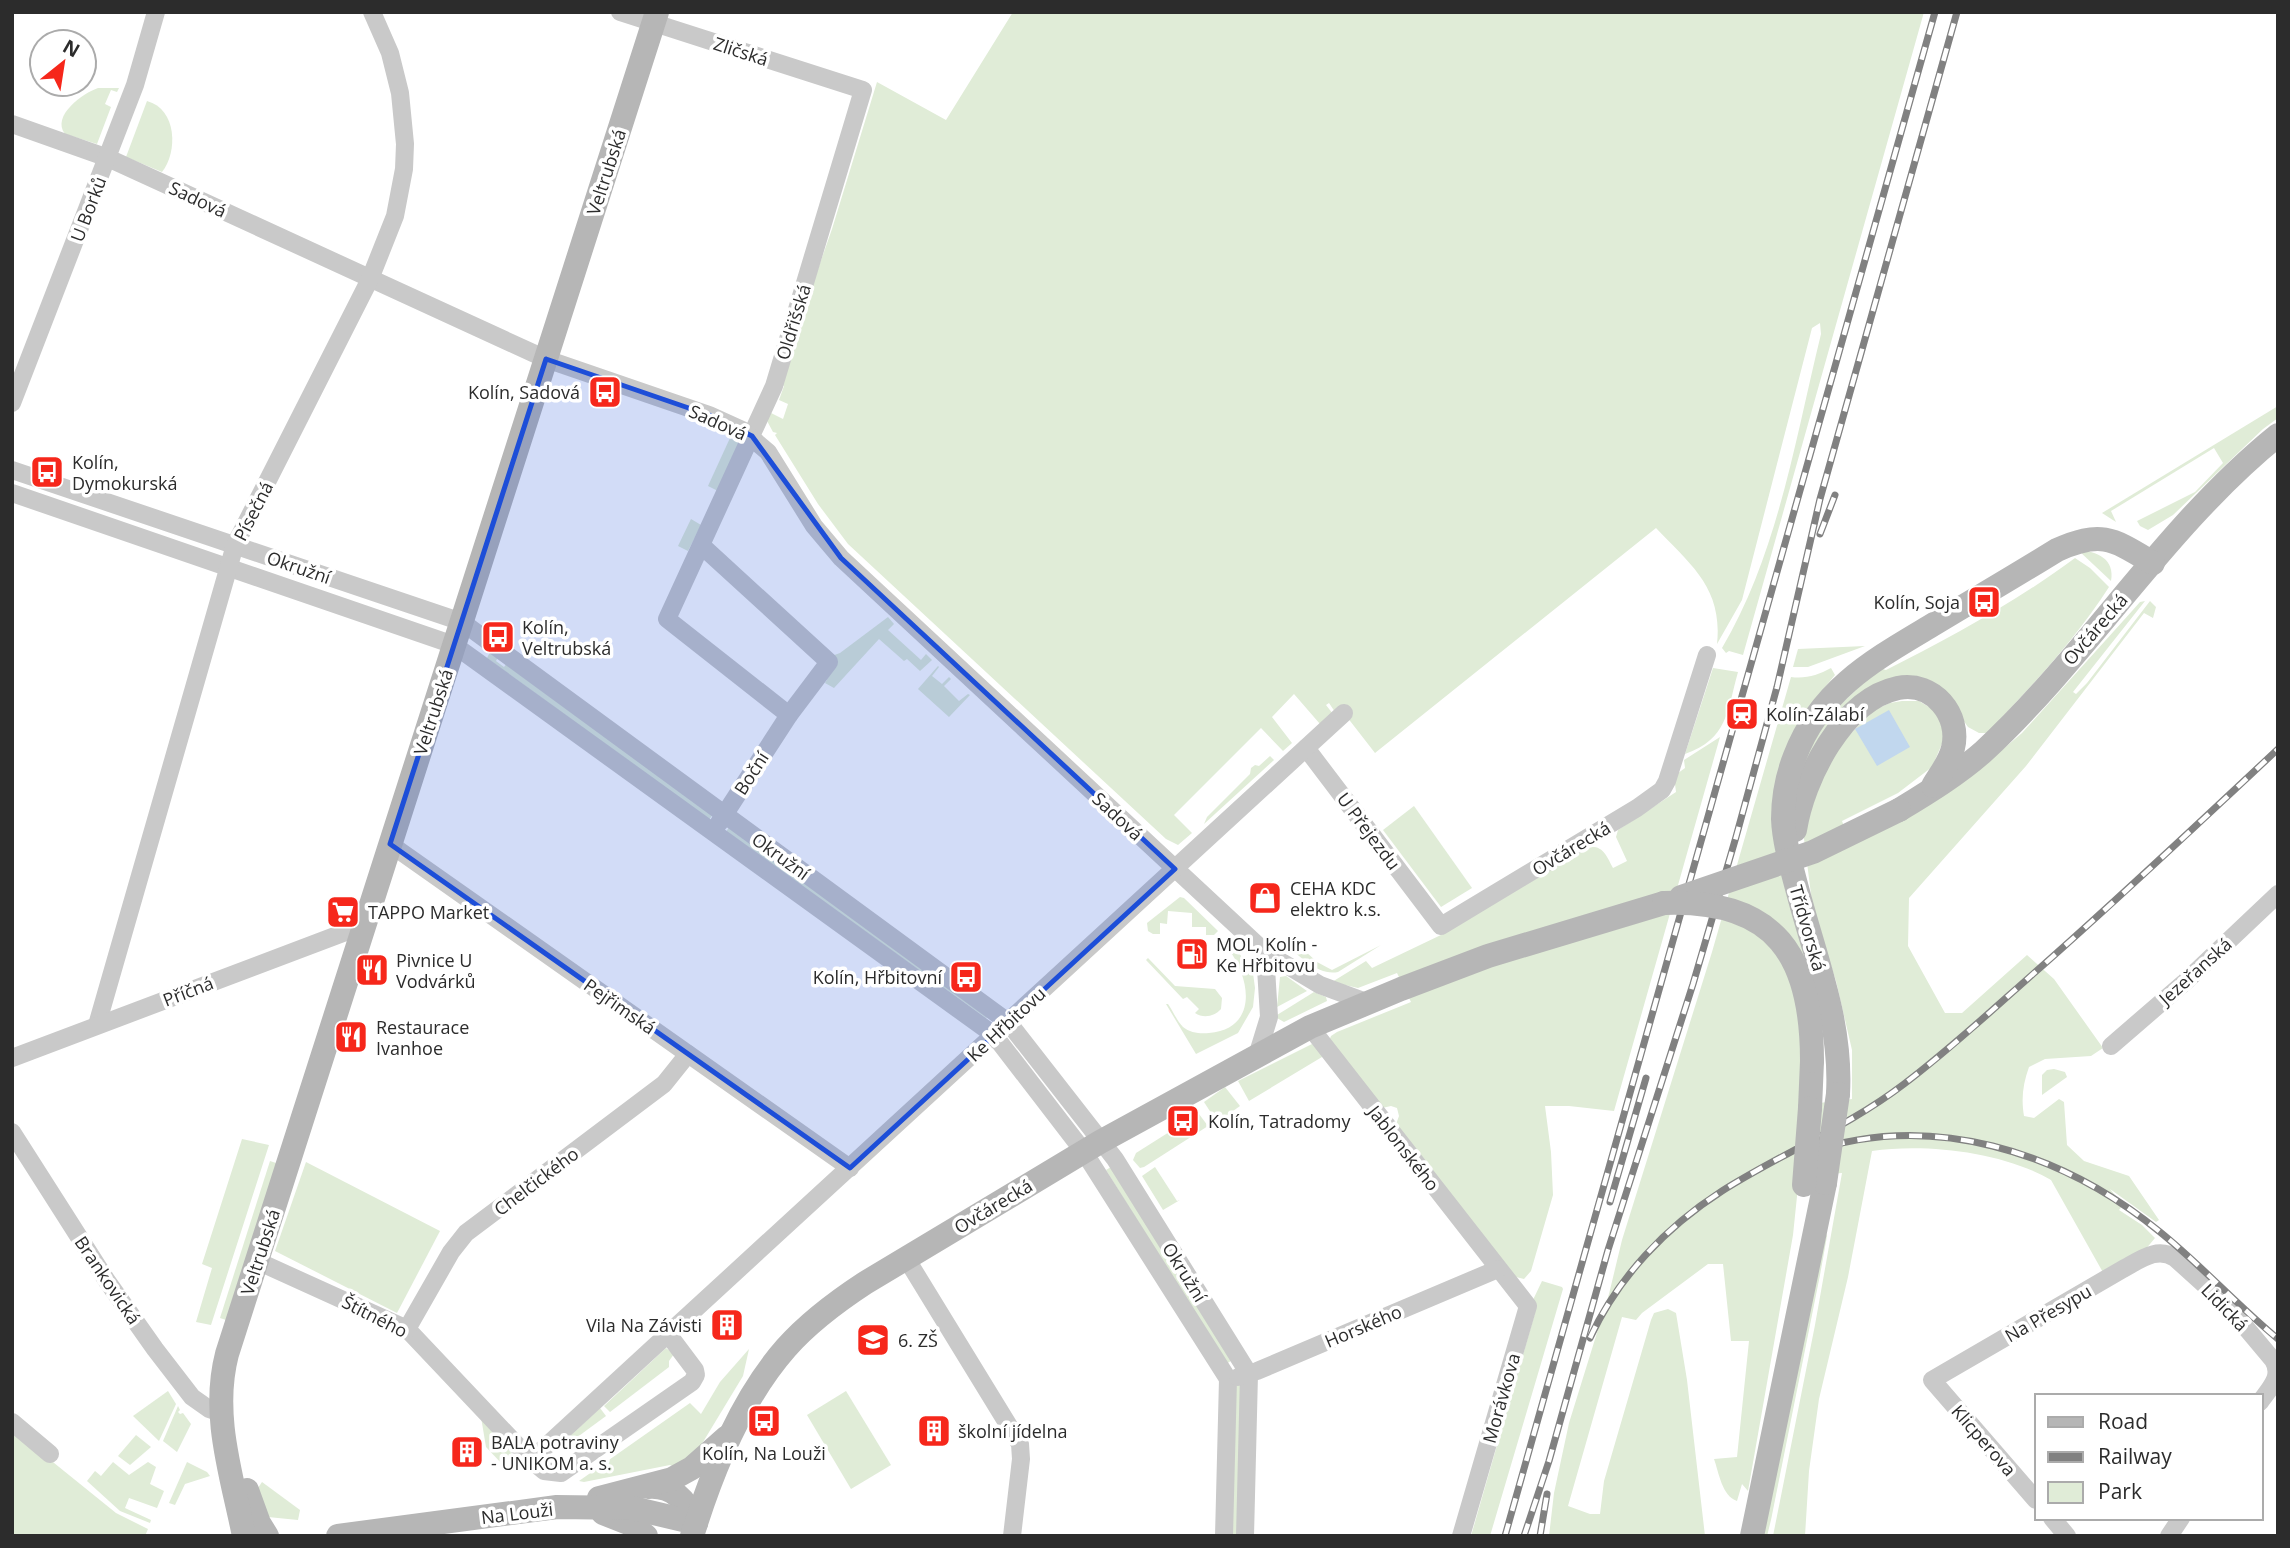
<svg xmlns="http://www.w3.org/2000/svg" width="2290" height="1548" viewBox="0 0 2290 1548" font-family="'Open Sans',sans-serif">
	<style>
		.green { fill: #e0ecd7 }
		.water { fill: #c1d7ee }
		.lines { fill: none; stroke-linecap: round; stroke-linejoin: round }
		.street { stroke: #c9c9c9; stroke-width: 18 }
		.secondary { stroke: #b6b6b6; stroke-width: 24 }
		.rail-casing { stroke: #818181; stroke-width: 7 }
		.rail { stroke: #fff; stroke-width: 4.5; stroke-dasharray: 13; stroke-linecap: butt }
		.secondary-bridge { stroke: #b6b6b6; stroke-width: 24 }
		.marked { fill: #1d4ed8; fill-opacity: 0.2; stroke: #1d4ed8; stroke-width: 5; stroke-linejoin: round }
		.labels { text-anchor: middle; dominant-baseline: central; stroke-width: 7; stroke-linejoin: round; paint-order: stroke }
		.street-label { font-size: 18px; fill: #2c2c2c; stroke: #fff }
		.poi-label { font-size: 18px; fill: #2c2c2c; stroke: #fff; text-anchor: start }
	</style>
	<rect width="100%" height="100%" fill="#fff"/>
	<g class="green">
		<path d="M1013 12H1924L1743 655 1729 651 1726 653 1722 648C1778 553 1795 440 1821 334L1820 323 1812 328 1742 600 1717 644C1723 588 1691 565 1656 528L1375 753 1340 708 1335 712 1329 703 1326 705 1333 714 1320 724 1294 694 1272 717 1292 743 1283 751 1261 728 1174 815 1192 833 1178 845 1166 839 848 544 818 504 775 435 777 433 773 432 766 419 767 411 783 419 788 404 779 400 784 386 778 383 832 229 877 82 946 120Z"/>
		<path d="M98 88H119L117 92 111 90 105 104 111 107 97 144 65 134C51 116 83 93 98 88Z"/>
		<path d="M147 101C177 109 178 152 162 172L126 157Z"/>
		<path d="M2278 406V418L2263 429 2173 515 2148 530 2140 526 2137 521 2195 492 2223 463 2214 448 2111 511 2116 522 2102 513Z"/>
		<path d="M730 438 739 443 718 491 708 486Z"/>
		<path d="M691 519 701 525 688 551 678 546Z"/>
		<path d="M2078 550C2097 551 2115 559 2111 581Z"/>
		<path d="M2075 558 2090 568 2109 587C2074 641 2032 686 1987 733H1979L1968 727 1955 709 1910 679 1793 783 1815 729 1879 668 1886 670C1948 639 2019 600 2075 558Z"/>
		<path d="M2145 601 2073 692 2076 694 2087 683 2150 601 2156 607 2153 618 2144 613 2026 766 1909 898 1908 946 1945 1013H1962L2027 955 2054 979 2103 1048 2091 1056 2045 1059 2029 1067C2023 1084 2021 1098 2024 1116L2034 1118 2059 1099 2064 1102 2067 1145 2084 1161 2129 1176 2159 1220 2156 1222 2110 1189 2123 1205 2119 1210 2142 1225 2155 1238 2145 1250 2133 1257 2123 1259 2105 1276 2051 1180C2003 1152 1926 1143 1872 1151L1848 1277 1819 1399 1809 1471 1805 1536H1773L1815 1325 1842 1173 1799 1177 1793 1235 1748 1491 1742 1484 1737 1501C1722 1496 1719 1473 1714 1459L1737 1457 1749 1341H1731L1723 1264H1708L1642 1313 1636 1320 1622 1317 1568 1506 1590 1514H1600L1604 1481 1651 1320 1654 1313 1668 1309 1676 1313 1687 1380 1705 1536H1549L1554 1493 1569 1423 1609 1294 1622 1240 1712 952 1791 677C1806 679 1818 675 1831 668L1835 675 1807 709 1779 781 1807 957 1803 1105 1852 1099V1050L1836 981 1813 910 1803 831 1831 755 1872 711 1890 703 1902 701H1919L1934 710 1942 721 1944 739 1932 767 1898 793 1842 821 1851 845 1969 778 2022 733 2132 611 2140 602Z"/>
		<path d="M888 617 894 624 888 630 921 660 926 654 932 660 920 671 907 659 904 661 879 639 834 688 825 683 837 663 829 657 840 653Z"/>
		<path d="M1865 646 1808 667H1793L1798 649Z"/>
		<path d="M490 652 498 657 496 661 504 667 507 663 713 814 709 820 487 658Z"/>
		<path d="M938 666 939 667 932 676 942 684 949 677 951 679 944 686 959 701 968 694 970 695 949 717 918 689Z"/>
		<path d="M1713 668 1738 672C1727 711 1728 739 1685 754Z"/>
		<path d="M1720 737 1614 1111 1569 1106H1545L1551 1152 1553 1195 1531 1271 1524 1279 1516 1277 1395 1127 1399 1116 1397 1108 1391 1106 1382 1108 1329 1041 1331 1036 1337 1032 1411 1002 1397 973 1358 988 1332 982 1366 961 1372 968 1443 934 1589 847C1603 845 1607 857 1613 868L1627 861 1616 837 1618 830 1676 792 1674 776 1685 768 1684 760Z"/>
		<path d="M1270 756 1274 760 1204 824 1207 817 1250 774 1251 768 1255 765 1259 766Z"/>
		<path d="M1414 806 1472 888 1441 907 1383 830Z"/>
		<path d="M729 827 989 1016 986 1018 726 832Z"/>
		<path d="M1180 897 1184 898 1218 931 1214 935H1206V927H1192V913L1168 911 1167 924 1160 923V934H1153L1148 931 1147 923Z"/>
		<path d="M1292 939 1317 962 1332 970 1381 945 1338 972C1319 976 1300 957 1287 945Z"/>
		<path d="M1234 946 1253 973 1255 988 1253 1007 1238 1033 1196 1054 1166 1004H1168C1173 1011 1177 1021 1183 1027 1190 1033 1201 1034 1209 1033 1258 1029 1251 979 1229 950Z"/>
		<path d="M1148 958 1175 986 1215 989 1222 998 1221 1009C1215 1016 1204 1019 1195 1013L1199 1009 1187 997 1183 999 1146 960Z"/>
		<path d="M1286 976 1307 991 1277 1007 1280 977Z"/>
		<path d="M1314 992 1326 997 1327 1001 1284 1022 1277 1018V1015Z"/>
		<path d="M1312 1044 1324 1054 1322 1057 1249 1101 1238 1081Z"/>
		<path d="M2054 1069 2065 1072 2067 1077 2042 1095V1075L2047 1070Z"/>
		<path d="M1225 1087 1240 1106 1219 1121 1215 1119 1204 1102Z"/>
		<path d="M1199 1114 1208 1126 1144 1167 1140 1168 1133 1160 1136 1153 1174 1129 1176 1128 1179 1131 1187 1127 1185 1123 1189 1120 1193 1121Z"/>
		<path d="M242 1139 269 1145 211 1325 196 1322 212 1268 202 1264Z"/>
		<path d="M270 1161 279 1164 229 1321 220 1318Z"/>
		<path d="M306 1162 440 1231 397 1313 275 1251Z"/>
		<path d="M1111 1167 1234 1359 1226 1364 1106 1170Z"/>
		<path d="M1155 1167 1177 1201 1180 1200 1163 1210 1142 1176Z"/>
		<path d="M1826 1233 1827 1236 1820 1275 1771 1520 1767 1536H1762Z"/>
		<path d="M1542 1281 1562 1287 1563 1289 1490 1536H1471L1535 1313 1532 1302Z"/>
		<path d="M666 1348 674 1354 669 1361V1367L610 1412 604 1406Z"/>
		<path d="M749 1349 743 1376 700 1447 679 1469 670 1465 584 1482 579 1481 690 1403 701 1414 720 1382Z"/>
		<path d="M1236 1384H1243L1241 1536H1230Z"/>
		<path d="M168 1391 176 1404 159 1441 133 1416Z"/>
		<path d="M846 1391 891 1465 851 1489 807 1415Z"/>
		<path d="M178 1406 180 1410 178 1412 180 1414 183 1413 191 1424 177 1452 163 1441Z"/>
		<path d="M600 1408 606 1416 557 1452 555 1450Z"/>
		<path d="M481 1417 512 1454 502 1464 486 1447Z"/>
		<path d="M12 1429 116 1513 148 1529 145 1536H12Z"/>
		<path d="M136 1435 151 1447 130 1465 118 1456Z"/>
		<path d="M113 1462 129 1475 148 1462 156 1467 150 1484 164 1491 157 1508 129 1498 125 1508 151 1520 150 1523 120 1511 87 1481 95 1471 101 1476Z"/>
		<path d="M187 1462 207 1472 210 1476 185 1484 175 1505 169 1503Z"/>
		<path d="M262 1482 300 1510 298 1520 268 1517 258 1488Z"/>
	</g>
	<path class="water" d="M1889 710 1910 747 1877 766 1855 729Z"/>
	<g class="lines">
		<g class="street">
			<path d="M620 12 863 90 774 386 667 619 789 715 829 662 701 545"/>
			<path d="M12 124 108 158 546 359 709 415 742 430 768 452 814 526 841 558 1265 952 1320 985 1366 1002"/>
			<path d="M12 403 135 85 156 12"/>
			<path d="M12 470 462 622 1008 1022 1115 1159 1249 1374 1245 1536"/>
			<path d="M12 493 454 645 994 1035 1084 1152 1228 1379 1224 1536"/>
			<path d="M1306 748 1441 926 1637 808 1662 790 1667 781 1707 655"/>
			<path d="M719 823 789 715"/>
			<path d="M390 844 850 1168"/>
			<path d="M97 1025 235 545 370 279 395 216 404 169 405 144 400 93 390 53 372 12"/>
			<path d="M1310 1027 1528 1306 1461 1536"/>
			<path d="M2111 1046 2185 982 2278 894"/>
			<path d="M1258 1053 1269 1017 1265 952"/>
			<path d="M12 1058 364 925"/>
			<path d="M12 1132 107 1281 155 1349 192 1397 209 1409 221 1413"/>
			<path d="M906 1258 1020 1444 1021 1459 1012 1536"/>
			<path d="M257 1261 407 1329 531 1460"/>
			<path d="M407 1329 451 1252 466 1233 664 1084 688 1054"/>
			<path d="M668 1334 1344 713"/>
			<path d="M668 1334 695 1370 696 1375 692 1382 561 1473 544 1471 531 1460Z"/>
			<path d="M1238 1377 1257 1371 1498 1269"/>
			<path d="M12 1422 50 1454"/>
			<path d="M2036 1500 1932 1380 2123 1269C2140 1260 2157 1246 2175 1258L2226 1304 2273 1360C2283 1376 2270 1388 2260 1402"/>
			<path d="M2052 1518 2067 1536"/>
			<path d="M2169 1536 2181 1518"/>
		</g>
		<g class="secondary">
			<path d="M1899 810C1929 792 1958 774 1983 752 2089 654 2165 526 2278 435"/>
			<path d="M1795 830C1803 779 1842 700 1898 688 1933 681 1961 715 1953 748 1950 762 1940 774 1933 786"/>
			<path d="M1838 1094C1842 1022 1816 961 1798 892 1792 869 1784 843 1783 819 1783 798 1787 776 1795 756 1820 690 1872 661 1929 627 1972 601 2015 576 2057 550 2102 530 2113 539 2153 563"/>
			<path d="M1810 1108 1812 1061"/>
			<path d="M648 1487C673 1485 687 1501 696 1523"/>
			<path d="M247 1490 259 1523 267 1536"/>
			<path d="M599 1498 672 1479 692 1468 727 1437"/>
			<path d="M603 1513 631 1524 646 1536"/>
			<path d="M244 1536C232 1476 211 1415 227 1354L657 12"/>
			<path d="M338 1536 557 1507 632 1508 696 1523"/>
			<path d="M692 1536C712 1471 741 1399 786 1348 809 1322 836 1302 865 1283L1100 1142 1310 1027 1401 989 1488 956 1664 903"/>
			<path d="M1752 1536 1825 1183"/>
		</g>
		<defs>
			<g id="rail">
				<path d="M1820 534 1835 495"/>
				<path d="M1807 1153C1930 1110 2061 1151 2160 1232 2201 1265 2237 1305 2278 1339"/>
				<path d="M1610 1202 1646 1078"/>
				<path d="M1590 1338C1618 1277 1666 1227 1722 1191 1782 1153 1848 1127 1904 1084 1949 1050 1990 1012 2033 974 2116 901 2197 825 2278 749"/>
				<path d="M1505 1536 1935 12"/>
				<path d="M1524 1536 1549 1461 1608 1250 1693 984 1736 837 1777 687 1820 499 1957 12"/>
				<path d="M1540 1536 1547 1494"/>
			</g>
		</defs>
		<use href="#rail" class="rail-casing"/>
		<use href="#rail" class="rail"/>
		<g class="secondary-bridge">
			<path d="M1681 897 1813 852 1899 810"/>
			<path d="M1664 903C1776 899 1812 956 1812 1061"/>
			<path d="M1825 1183 1838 1094"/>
			<path d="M1804 1185 1810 1108"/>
		</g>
	</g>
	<path class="marked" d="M546 359 709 415 752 436 841 558 1175 869 850 1168 390 844Z"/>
	<defs>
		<symbol id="bus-square" viewBox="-11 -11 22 22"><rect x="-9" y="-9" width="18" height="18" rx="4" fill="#f6271b" stroke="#fff"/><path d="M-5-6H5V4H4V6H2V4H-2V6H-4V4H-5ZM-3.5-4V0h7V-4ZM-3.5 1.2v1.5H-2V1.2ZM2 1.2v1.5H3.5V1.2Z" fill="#fff"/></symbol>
		<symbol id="station-square" viewBox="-11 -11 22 22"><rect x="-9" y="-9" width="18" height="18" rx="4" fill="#f6271b" stroke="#fff"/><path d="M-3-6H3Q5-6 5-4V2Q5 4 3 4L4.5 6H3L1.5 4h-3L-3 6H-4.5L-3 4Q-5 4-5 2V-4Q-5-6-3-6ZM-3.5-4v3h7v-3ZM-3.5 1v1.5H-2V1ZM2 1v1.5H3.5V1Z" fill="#fff"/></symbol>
		<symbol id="shop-square" viewBox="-11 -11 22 22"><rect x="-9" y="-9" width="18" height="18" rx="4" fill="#f6271b" stroke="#fff"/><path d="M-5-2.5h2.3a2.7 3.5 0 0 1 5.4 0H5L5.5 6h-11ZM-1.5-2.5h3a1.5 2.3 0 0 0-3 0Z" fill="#fff"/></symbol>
		<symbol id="supermarket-square" viewBox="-11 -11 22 22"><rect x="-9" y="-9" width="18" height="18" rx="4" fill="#f6271b" stroke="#fff"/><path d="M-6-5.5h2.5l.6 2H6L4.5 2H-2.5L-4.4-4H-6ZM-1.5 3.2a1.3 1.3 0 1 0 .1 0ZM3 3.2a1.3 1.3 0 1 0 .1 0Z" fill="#fff"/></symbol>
		<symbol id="fuel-square" viewBox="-11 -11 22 22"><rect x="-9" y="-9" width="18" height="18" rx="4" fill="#f6271b" stroke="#fff"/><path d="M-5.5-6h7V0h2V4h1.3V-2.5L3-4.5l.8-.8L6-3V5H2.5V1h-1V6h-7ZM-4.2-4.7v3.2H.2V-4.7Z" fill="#fff"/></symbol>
		<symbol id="restaurant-square" viewBox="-11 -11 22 22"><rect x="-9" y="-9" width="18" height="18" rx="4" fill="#f6271b" stroke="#fff"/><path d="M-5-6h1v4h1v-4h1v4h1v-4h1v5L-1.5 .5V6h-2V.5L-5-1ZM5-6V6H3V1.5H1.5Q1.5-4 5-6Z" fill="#fff"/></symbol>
		<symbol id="building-square" viewBox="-11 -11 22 22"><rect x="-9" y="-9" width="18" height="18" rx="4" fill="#f6271b" stroke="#fff"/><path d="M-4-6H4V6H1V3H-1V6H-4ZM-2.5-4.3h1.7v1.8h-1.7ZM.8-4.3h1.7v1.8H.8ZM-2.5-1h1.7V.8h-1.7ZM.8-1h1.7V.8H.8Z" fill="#fff"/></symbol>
		<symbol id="school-square" viewBox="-11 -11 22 22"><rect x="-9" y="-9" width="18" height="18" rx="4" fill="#f6271b" stroke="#fff"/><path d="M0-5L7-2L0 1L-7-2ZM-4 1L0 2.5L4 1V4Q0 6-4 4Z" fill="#fff"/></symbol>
	</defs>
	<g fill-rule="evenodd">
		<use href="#bus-square" x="586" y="373" width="38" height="38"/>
		<use href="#bus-square" x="28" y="453" width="38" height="38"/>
		<use href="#bus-square" x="1965" y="583" width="38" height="38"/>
		<use href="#bus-square" x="479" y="618" width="38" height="38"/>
		<use href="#station-square" x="1723" y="695" width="38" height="38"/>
		<use href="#shop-square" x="1246" y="879" width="38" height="38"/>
		<use href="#supermarket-square" x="324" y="893" width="38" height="38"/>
		<use href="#fuel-square" x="1173" y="935" width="38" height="38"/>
		<use href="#restaurant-square" x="353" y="951" width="38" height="38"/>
		<use href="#bus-square" x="947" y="958" width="38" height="38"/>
		<use href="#restaurant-square" x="332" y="1018" width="38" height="38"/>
		<use href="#bus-square" x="1164" y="1102" width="38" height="38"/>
		<use href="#building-square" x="708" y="1306" width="38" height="38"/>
		<use href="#school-square" x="854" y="1321" width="38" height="38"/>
		<use href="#bus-square" x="745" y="1402" width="38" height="38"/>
		<use href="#building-square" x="915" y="1412" width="38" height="38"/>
		<use href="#building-square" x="448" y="1433" width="38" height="38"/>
	</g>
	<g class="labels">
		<g class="street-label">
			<text transform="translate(741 51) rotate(18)">Zličská</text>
			<text transform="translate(606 172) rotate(-72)">Veltrubská</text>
			<text transform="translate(198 199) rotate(25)">Sadová</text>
			<text transform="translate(88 209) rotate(-69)">U Borků</text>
			<text transform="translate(793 322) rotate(-73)">Oldřišská</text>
			<text transform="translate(718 422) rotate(24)">Sadová</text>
			<text transform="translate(253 511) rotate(-63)">Písečná</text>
			<text transform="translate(299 567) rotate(19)">Okružní</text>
			<text transform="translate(2095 629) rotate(-49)">Ovčárecká</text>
			<text transform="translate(433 712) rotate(-72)">Veltrubská</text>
			<text transform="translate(751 773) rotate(-57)">Boční</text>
			<text transform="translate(1118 816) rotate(43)">Sadová</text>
			<text transform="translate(1369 831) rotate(53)">U Přejezdu</text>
			<text transform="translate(1571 848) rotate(-31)">Ovčárecká</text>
			<text transform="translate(781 856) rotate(36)">Okružní</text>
			<text transform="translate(1808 928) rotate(74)">Třídvorská</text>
			<text transform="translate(2195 971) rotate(-42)">Jezeřanská</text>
			<text transform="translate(188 991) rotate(-21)">Příčná</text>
			<text transform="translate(620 1006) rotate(35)">Pejřimská</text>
			<text transform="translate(1006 1024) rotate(-43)">Ke Hřbitovu</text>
			<text transform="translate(1404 1148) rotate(52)">Jablonského</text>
			<text transform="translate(536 1181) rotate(-37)">Chelčického</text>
			<text transform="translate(993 1206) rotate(-31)">Ovčárecká</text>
			<text transform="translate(260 1252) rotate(-72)">Veltrubská</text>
			<text transform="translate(1185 1272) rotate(58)">Okružní</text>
			<text transform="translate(108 1280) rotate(56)">Brankovická</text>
			<text transform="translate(2225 1307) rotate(46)">Lidická</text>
			<text transform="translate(2048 1313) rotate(-30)">Na Přesypu</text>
			<text transform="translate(375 1316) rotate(27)">Štítného</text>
			<text transform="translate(1363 1326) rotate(-23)">Horského</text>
			<text transform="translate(1501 1398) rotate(-74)">Morávkova</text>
			<text transform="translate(1984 1440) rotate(49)">Klicperova</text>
			<text transform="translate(517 1513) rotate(-7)">Na Louži</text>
		</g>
		<g class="poi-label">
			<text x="580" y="392" text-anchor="end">Kolín, Sadová</text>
			<text x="72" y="462">Kolín,<tspan x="72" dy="21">Dymokurská</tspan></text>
			<text x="1960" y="602" text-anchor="end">Kolín, Soja</text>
			<text x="522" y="627">Kolín,<tspan x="522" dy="21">Veltrubská</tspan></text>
			<text x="1766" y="714">Kolín-Zálabí</text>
			<text x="1290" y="888">CEHA KDC<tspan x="1290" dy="21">elektro k.s.</tspan></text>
			<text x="368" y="912">TAPPO Market</text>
			<text x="1216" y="944">MOL, Kolín -<tspan x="1216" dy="21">Ke Hřbitovu</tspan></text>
			<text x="396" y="960">Pivnice U<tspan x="396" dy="21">Vodvárků</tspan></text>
			<text x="942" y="977" text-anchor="end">Kolín, Hřbitovní</text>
			<text x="376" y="1027">Restaurace<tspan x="376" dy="21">Ivanhoe</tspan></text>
			<text x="1208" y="1121">Kolín, Tatradomy</text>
			<text x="702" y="1325" text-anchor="end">Vila Na Závisti</text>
			<text x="898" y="1340">6. ZŠ</text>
			<text x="958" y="1431">školní jídelna</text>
			<text x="491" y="1442">BALA potraviny<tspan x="491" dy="21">- UNIKOM a. s.</tspan></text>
			<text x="764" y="1453" text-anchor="middle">Kolín, Na Louži</text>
		</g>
	</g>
	<rect width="2290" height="1548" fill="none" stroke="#2c2c2c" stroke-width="28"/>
	<rect x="2035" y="1394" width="228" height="126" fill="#ffffff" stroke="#ababab" stroke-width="2"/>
	<rect x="2048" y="1417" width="35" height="10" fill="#b6b6b6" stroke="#ababab" stroke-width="2"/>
	<text x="2098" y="1429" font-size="21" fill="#2c2c2c">Road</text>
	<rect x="2048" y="1452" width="35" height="10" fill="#818181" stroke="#ababab" stroke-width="2"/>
	<text x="2098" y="1464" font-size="21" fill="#2c2c2c">Railway</text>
	<rect x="2048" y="1482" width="35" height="21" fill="#e0ecd7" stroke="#ababab" stroke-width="2"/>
	<text x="2098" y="1499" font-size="21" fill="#2c2c2c">Park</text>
	<g transform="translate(63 63) rotate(30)"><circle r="33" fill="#ffffff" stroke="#ababab" stroke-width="2"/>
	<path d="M0-5L12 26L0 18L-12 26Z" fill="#f6271b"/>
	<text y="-10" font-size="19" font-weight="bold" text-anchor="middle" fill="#2c2c2c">N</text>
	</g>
</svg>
